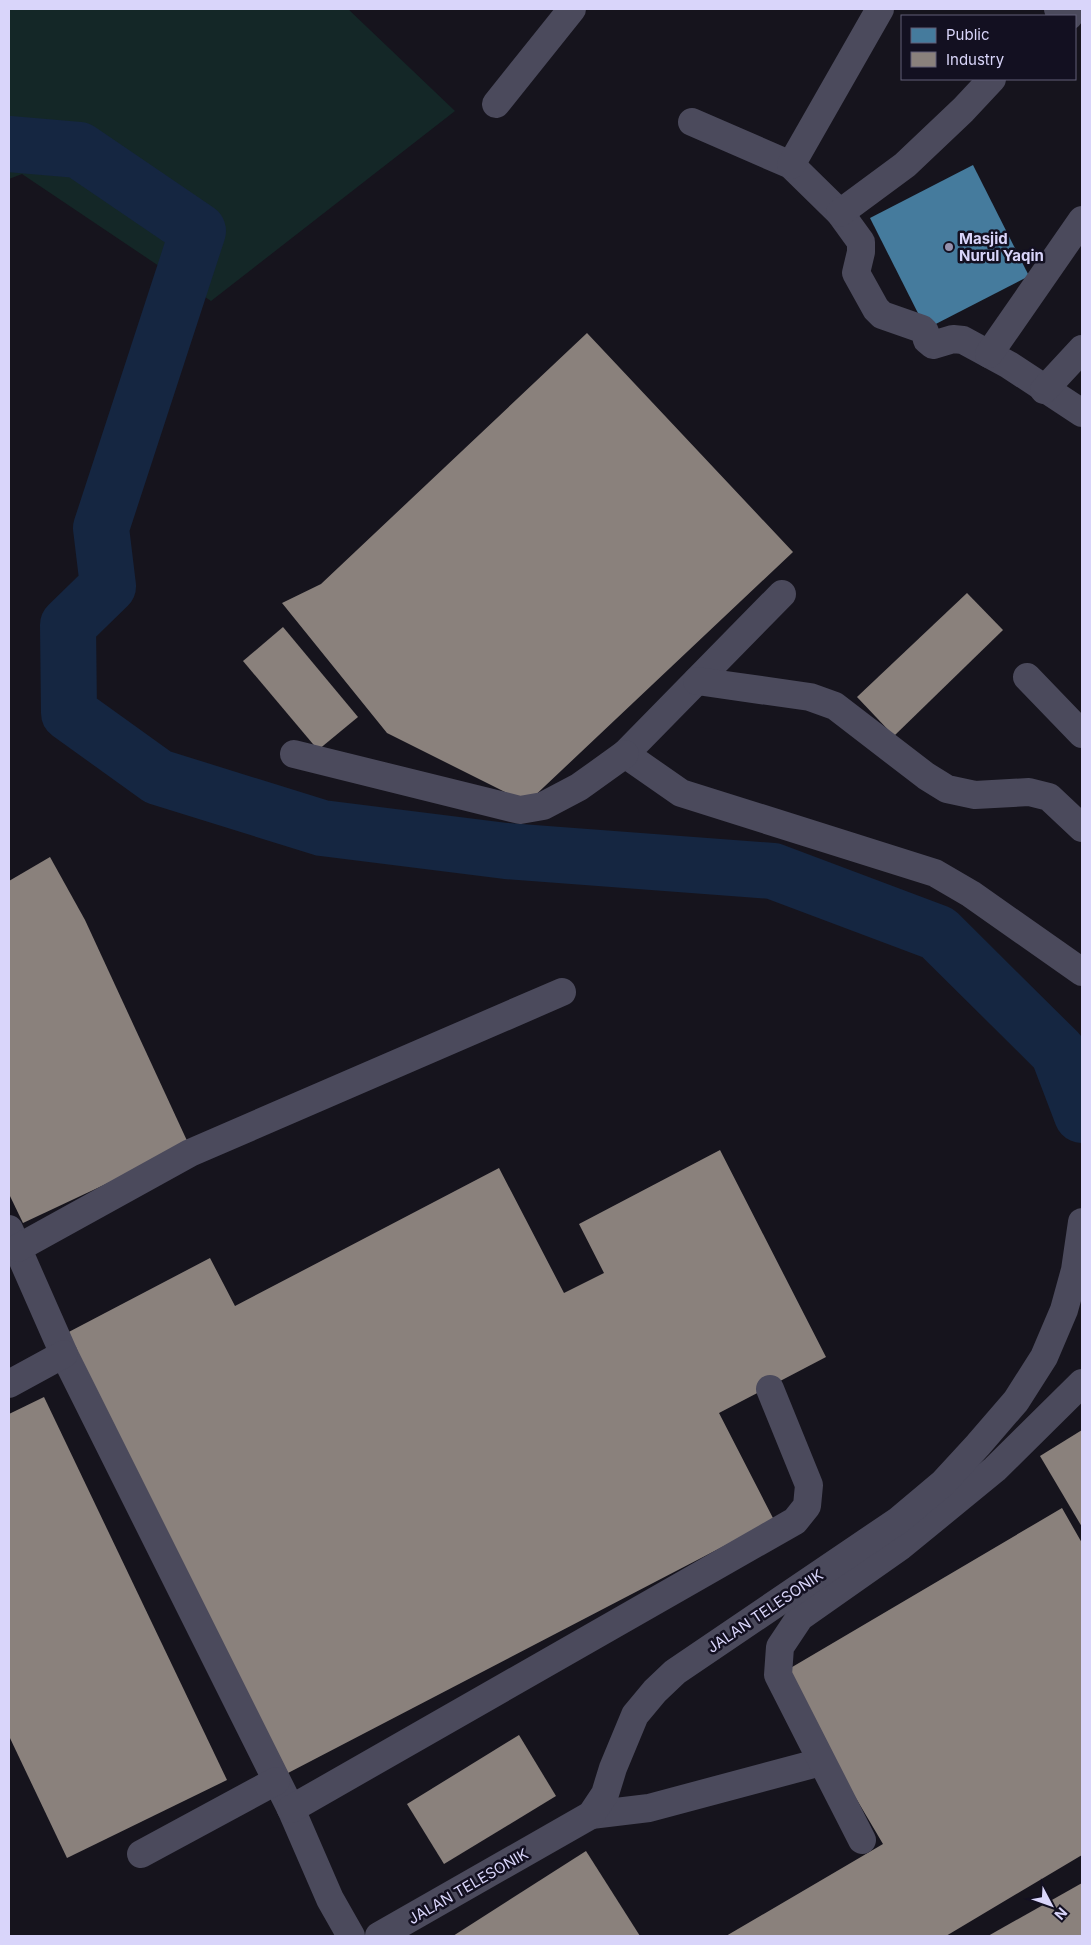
<svg xmlns="http://www.w3.org/2000/svg" width="1091" height="1945" viewBox="0 0 1091 1945" font-family="Inter,sans-serif">
	<style>
		.green { fill: #142727 }
		.public { fill: #457b9d }
		.industry { fill: #8a817c }
		.lines { fill: none; stroke-linecap: round; stroke-linejoin: round }
		.river { stroke: #152641; stroke-width: 56 }
		.minor { stroke: #4b4a5c; stroke-width: 28 }
		.poi-dot { fill: #9591ad; stroke: #131021; stroke-width: 2 }
		.labels { text-anchor: middle; dominant-baseline: central; stroke-width: 5; stroke-linejoin: round; paint-order: stroke }
		.poi-label { font-size: 15px; font-weight: bold; fill: #d9d5fa; stroke: #131021; text-anchor: start }
		.street-label { font-size: 15px; fill: #d9d5fa; stroke: #131021 }
	</style>
	<rect width="100%" height="100%" fill="#16141d"/>
	<path class="green" d="M9 9H348L455 111 211 301 22 174 9 179Z"/>
	<path class="public" d="M973 165 1029 276 926 329 870 218Z"/>
	<g class="industry">
		<path d="M587 333 793 552 527 803 387 733 282 603 321 584Z"/>
		<path d="M967 593 1003 630 894 736 857 697Z"/>
		<path d="M283 627 358 717 318 750 243 661Z"/>
		<path d="M50 857 85 920 189 1145 23 1223 9 1194V881Z"/>
		<path d="M720 1150 826 1357 719 1413 774 1520 288 1773 63 1335 210 1258 235 1306 499 1168 564 1293 604 1273 579 1224Z"/>
		<path d="M44 1397 227 1780 67 1858 9 1736V1414Z"/>
		<path d="M1082 1430V1527L1040 1456Z"/>
		<path d="M1062 1508 1082 1543V1855L946 1936H726L883 1844 782 1673Z"/>
		<path d="M519 1735 556 1796 444 1864 407 1804Z"/>
		<path d="M586 1851 640 1936H453Z"/>
		<path d="M1082 1883V1936H988Z"/>
	</g>
	<g class="lines">
		<path class="river" d="M9 144 79 150 198 231 101 528 108 586 68 625 69 713 158 777 322 828 506 851 773 871 938 933 1058 1052 1082 1115"/>
		<g class="minor">
			<path d="M1058 9 1069 16"/>
			<path d="M496 104 572 9"/>
			<path d="M692 122 791 165 840 213 861 242V252L856 273 876 309 882 315 922 329 925 332 927 340 933 345 953 339 963 340 1009 365 1082 413"/>
			<path d="M791 165 880 9"/>
			<path d="M840 213 905 165 963 110 992 79"/>
			<path d="M989 354 1082 220"/>
			<path d="M1044 390 1082 349"/>
			<path d="M782 594 625 754 681 793 935 873 971 894 1082 972"/>
			<path d="M1027 677 1082 734"/>
			<path d="M697 681 810 697 835 706 926 776 947 789 975 795 1029 792 1049 797 1082 828"/>
			<path d="M294 754 520 810 543 806 579 787 625 754"/>
			<path d="M9 1229 64 1354 291 1809 330 1899 351 1936"/>
			<path d="M18 1248 190 1153 562 992"/>
			<path d="M9 1384 64 1354"/>
			<path d="M291 1809 795 1521 807 1506 809 1485 770 1389"/>
			<path d="M591 1815 649 1808 821 1762"/>
			<path d="M862 1840 778 1675 780 1647 800 1617 901 1546 995 1469 1082 1383"/>
			<path d="M141 1854 276 1781"/>
			<path d="M379 1936 591 1815 605 1794 613 1768 635 1715 655 1691 675 1672 899 1520 943 1483 978 1445 1016 1401 1044 1357 1064 1310 1075 1270 1082 1222"/>
		</g>
	</g>
	<circle class="poi-dot" cx="949" cy="247" r="5"/>
	<g class="labels">
		<g class="poi-label">
			<text x="959" y="238">Masjid<tspan x="959" dy="17">Nurul Yaqin</tspan></text>
		</g>
		<g class="street-label">
			<text transform="translate(765 1611) rotate(-34)">JALAN TELESONIK</text>
			<text transform="translate(468 1886) rotate(-30)">JALAN TELESONIK</text>
		</g>
	</g>
	<rect width="1091" height="1945" fill="none" stroke="#d9d5fa" stroke-width="20"/>
	<rect x="901" y="15" width="175" height="65" fill="#131021" stroke="#625f78"/>
	<rect x="911" y="28" width="25" height="15" fill="#457b9d" stroke="#625f78"/>
	<text x="946" y="40" font-size="15" fill="#d9d5fa">Public</text>
	<rect x="911" y="52" width="25" height="15" fill="#8a817c" stroke="#625f78"/>
	<text x="946" y="65" font-size="15" fill="#d9d5fa">Industry</text>
	<g transform="translate(1051 1905) rotate(131)" stroke="#131021" stroke-width="4" paint-order="stroke">
	<path d="M0-4L9 19L0 12L-9 19Z" fill="#d9d5fa"/>
	<text y="-8" font-size="14" font-weight="bold" text-anchor="middle" fill="#d9d5fa">N</text>
	</g>
</svg>
